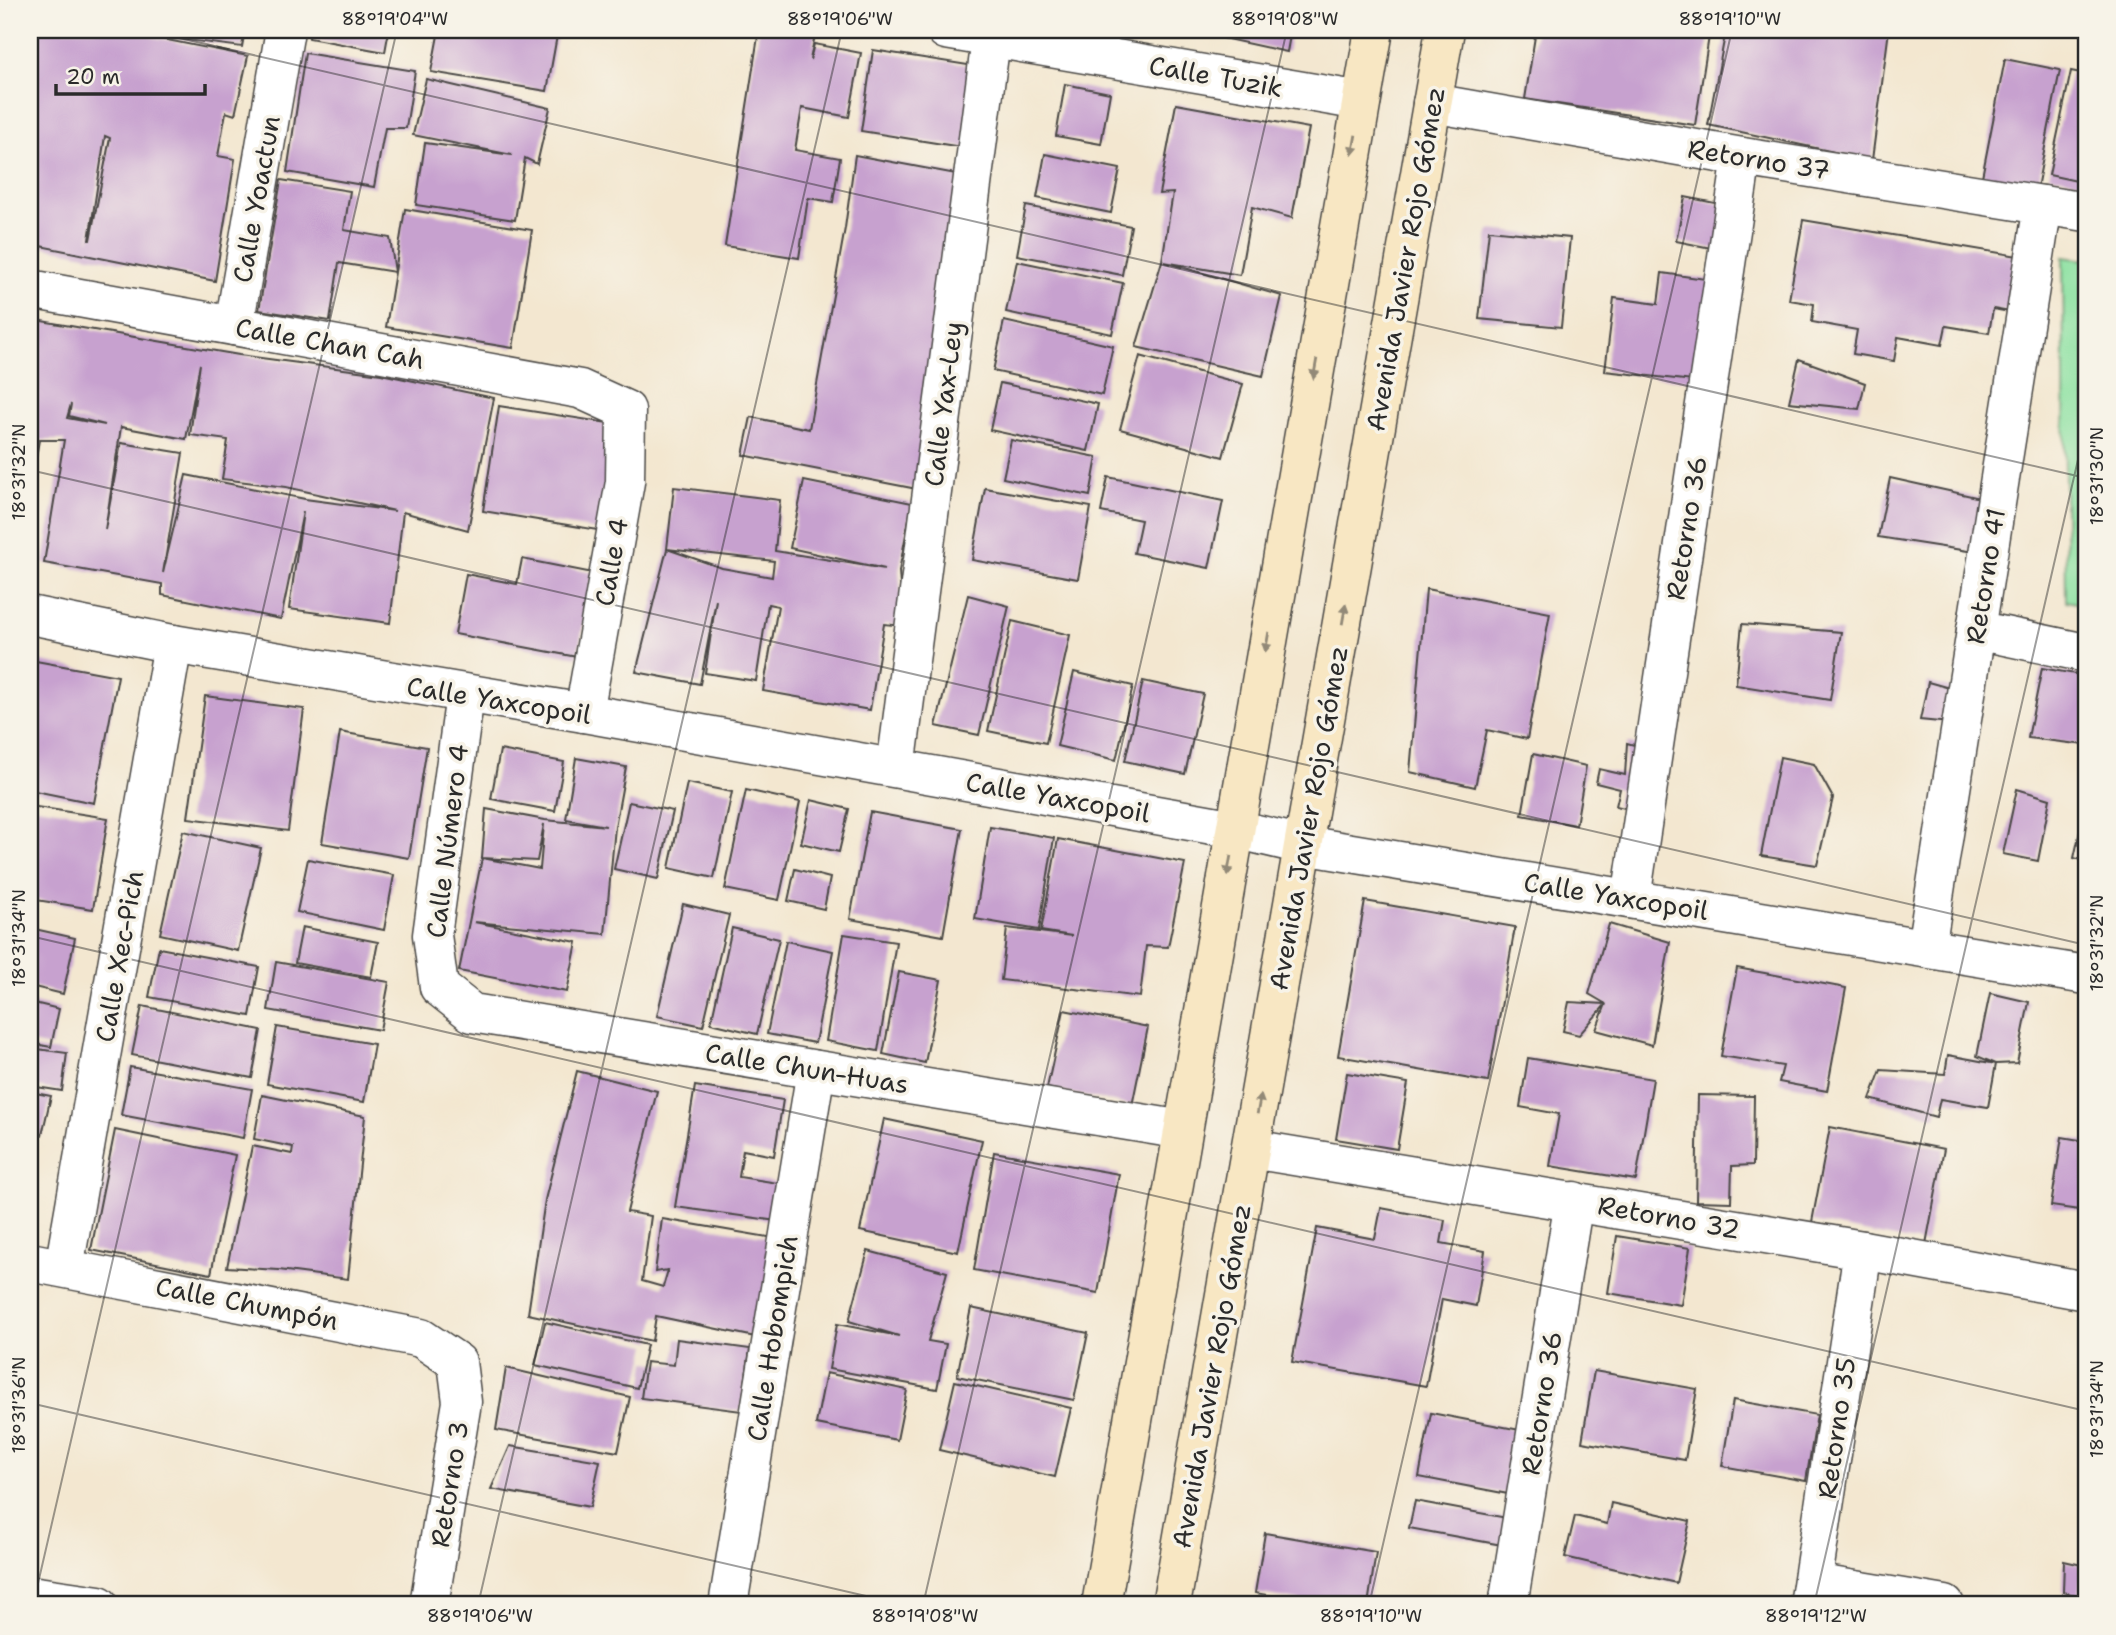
<svg xmlns="http://www.w3.org/2000/svg" width="2116" height="1635" viewBox="0 0 2116 1635" font-family="'Shantell Sans',sans-serif">
	<style>
		.green { fill: #8de1a2; stroke: #5c8666; stroke-width: 2 }
		.building { fill: #c7a1cf; fill-rule: evenodd }
		.lines { fill: none; stroke-linecap: round; stroke-linejoin: round }
		.street-casing { stroke: #494744; stroke-width: 41 }
		.secondary-casing { stroke: #494744; stroke-width: 41 }
		.street { stroke: #fff; stroke-width: 38 }
		.secondary { stroke: #f8e7c3; stroke-width: 38 }
		.oneway { fill: #928977 }
		.ticks { fill: none; stroke: #2b2b2b; stroke-width: 2; stroke-opacity: 0.45 }
		.labels { text-anchor: middle; dominant-baseline: central; stroke-width: 7; stroke-linejoin: round; paint-order: stroke }
		.street-label { font-size: 26px; fill: #2b2b2b; stroke: #f7f3e8 }
		.neatline { fill: none; stroke: #2b2b2b; stroke-width: 2.5 }
		.ticks-label { font-size: 18px; text-anchor: middle; fill: #2b2b2b }
	</style>
	<rect width="100%" height="100%" fill="#f7f3e8"/>
	<filter id="ink" filterUnits="userSpaceOnUse"><feTurbulence type="fractalNoise" baseFrequency=".0143" numOctaves="2"/><feDisplacementMap in="SourceGraphic" scale="14" xChannelSelector="R" yChannelSelector="G"/><feConvolveMatrix kernelMatrix="1 2 1 2 8 2 1 2 1" color-interpolation-filters="sRGB"/></filter>
	<filter id="wash" filterUnits="userSpaceOnUse"><feTurbulence type="fractalNoise" baseFrequency=".00686" numOctaves="4" result="noise"/><feDisplacementMap in="SourceGraphic" scale="28" xChannelSelector="R" yChannelSelector="G"/><feGaussianBlur stdDeviation="1.57" result="paint"/><feColorMatrix in="noise" values="0 0 0 0 0 0 0 0 0 0 0 0 0 0 0 0 0 1.4 0 .05"/><feComposite in="paint" operator="in"/></filter>
	<g filter="url(#wash)">
		<rect width="100%" height="100%" fill="#f3e7d0"/>
		<path class="green" d="M2063 257 2086 260V605L2066 601Z"/>
		<g id="blocks">
			<g class="building">
				<path d="M30 30H245L242 47 132 33 248 56 235 115 226 112 218 156 235 159 215 281 30 244ZM105 136 110 138 90 240H89Z"/>
				<path d="M308 30H389L385 52 309 38Z"/>
				<path d="M439 30H558L547 91 431 72Z"/>
				<path d="M759 30H816L810 60 814 44 861 53 849 117 802 108 795 150 840 158 833 202 808 198 799 258 725 246Z"/>
				<path d="M1186 30H1291L1287 52Z"/>
				<path d="M1536 30H1710L1695 125 1525 99Z"/>
				<path d="M1726 30 1831 32V30H1889L1872 160 1708 125Z"/>
				<path d="M873 50 987 68 974 149 861 131Z"/>
				<path d="M305 53 415 71 406 128H385L374 187 287 172Z"/>
				<path d="M2005 59 2060 70 2037 188 1982 177Z"/>
				<path d="M2071 71 2086 74V183L2049 175Z"/>
				<path d="M426 79 550 108 537 164 525 158 515 220 416 205 425 143 512 155 413 135Z"/>
				<path d="M1065 84 1110 93 1101 144 1056 136Z"/>
				<path d="M1176 104 1309 128 1292 218 1252 207 1240 275 1164 262 1282 296 1263 376 1136 347 1162 261 1173 193 1159 194Z"/>
				<path d="M1045 154 1120 169 1111 213 1037 198Z"/>
				<path d="M855 155 972 177 917 489 743 455 751 417 809 429 845 228Z"/>
				<path d="M281 180 350 191 344 230 390 238 395 272 405 209 532 230 513 348 386 327 395 272 339 263 330 321 259 310Z"/>
				<path d="M1685 197 1730 206 1721 250 1676 241Z"/>
				<path d="M1026 206 1131 226 1122 275 1017 255Z"/>
				<path d="M1803 220 2030 258 2021 314 1993 309 1989 333 1946 326 1942 345 1898 337 1894 361 1853 354 1857 330 1812 322 1814 304 1789 300Z"/>
				<path d="M1489 230 1570 238 1561 327 1479 319Z"/>
				<path d="M1017 261 1123 283 1112 334 1006 312Z"/>
				<path d="M1662 273 1713 280 1693 381 1605 371 1614 298 1658 304Z"/>
				<path d="M30 319 239 355 381 374 494 398 468 530 403 512 390 623 289 609 303 512 281 619 162 595V584L44 563 64 440H39L30 491ZM200 364 190 435 228 440 222 479 286 487 395 511 305 499 186 475 163 573 183 453 121 443 105 530 121 427 186 439ZM71 404 69 416 105 425 67 418Z"/>
				<path d="M1004 321 1113 346 1102 395 993 371Z"/>
				<path d="M1140 356 1243 384 1223 457 1120 429Z"/>
				<path d="M1799 359 1865 383 1859 409 1789 402Z"/>
				<path d="M1000 383 1098 404 1088 451 990 430Z"/>
				<path d="M499 406 621 425 604 531 483 511Z"/>
				<path d="M1011 440 1097 457 1090 496 1003 478Z"/>
				<path d="M1108 477 1223 501 1209 568 1134 553 1141 520 1101 512Z"/>
				<path d="M1890 478 1985 499 1981 553 1878 537Z"/>
				<path d="M804 481 912 503 899 571 903 626 884 624 870 710 763 691 778 606 768 604 756 681 705 673 716 600 700 684 636 672 667 549 674 487 780 500 775 551 885 569 790 548ZM667 549 774 561 772 577 722 568Z"/>
				<path d="M985 488 1091 507 1078 579 972 560Z"/>
				<path d="M522 559 593 573 577 657 455 634 466 574 517 584Z"/>
				<path d="M1426 589 1550 613 1527 739 1487 730 1475 787 1410 772Z"/>
				<path d="M968 595 1009 606 979 735 936 726Z"/>
				<path d="M1012 621 1070 635 1046 743 988 731Z"/>
				<path d="M1742 624 1841 632 1830 700 1736 685Z"/>
				<path d="M36 661 118 676 94 803 30 790V693Z"/>
				<path d="M2042 668 2086 676V745L2028 738Z"/>
				<path d="M1074 672 1133 686 1116 760 1057 746Z"/>
				<path d="M1143 681 1203 694 1185 774 1125 761Z"/>
				<path d="M1928 682 1953 689 1950 723 1920 720Z"/>
				<path d="M205 696 304 709 288 831 188 818Z"/>
				<path d="M340 732 427 747 409 858 322 843Z"/>
				<path d="M1627 743 1649 749 1638 811 1616 806 1620 789 1596 783 1599 769 1625 775Z"/>
				<path d="M500 750 564 762 555 811 491 799Z"/>
				<path d="M1533 754 1586 766 1576 825 1522 815Z"/>
				<path d="M1780 757 1814 764 1833 798 1817 865 1761 856Z"/>
				<path d="M576 758 626 767 615 827 605 934 474 922 577 942 567 992 459 971 482 858 540 869 544 824 537 861 482 858 486 809 545 820 606 826 566 819Z"/>
				<path d="M687 783 732 792 714 878 669 868Z"/>
				<path d="M2017 789 2050 799 2038 861 2003 854Z"/>
				<path d="M746 790 800 802 779 900 725 889Z"/>
				<path d="M811 800 849 809 839 852 801 843Z"/>
				<path d="M629 802 673 811 658 879 614 869Z"/>
				<path d="M30 806 108 818 93 909 30 899Z"/>
				<path d="M870 812 962 829 943 936 850 919Z"/>
				<path d="M2084 813 2086 814V861L2074 858Z"/>
				<path d="M990 827 1054 838 1039 930 975 919Z"/>
				<path d="M183 831 261 848 238 951 160 934Z"/>
				<path d="M1058 839 1185 863 1168 947 1146 946 1140 997 1001 980 1007 928 1072 936 1041 931Z"/>
				<path d="M308 859 394 875 384 930 297 912Z"/>
				<path d="M795 869 830 878 824 909 788 901Z"/>
				<path d="M1365 901 1515 927 1488 1082 1338 1056Z"/>
				<path d="M683 904 729 915 703 1026 657 1016Z"/>
				<path d="M1609 924 1670 942 1652 1045 1596 1030 1606 1004 1579 1035 1563 1031 1569 1002 1606 1004 1589 994Z"/>
				<path d="M302 927 378 942 371 977 295 963Z"/>
				<path d="M30 928 75 938 63 994 30 986Z"/>
				<path d="M732 928 779 939 757 1034 711 1023Z"/>
				<path d="M844 934 896 942 878 1051 826 1041Z"/>
				<path d="M786 941 833 951 815 1043 767 1034Z"/>
				<path d="M159 948 259 967 250 1016 149 997Z"/>
				<path d="M276 962 389 982 380 1030 268 1010Z"/>
				<path d="M1737 968 1846 988 1827 1091 1779 1082 1783 1066 1721 1056Z"/>
				<path d="M899 972 941 980 925 1063 883 1054Z"/>
				<path d="M1990 993 2029 1002 2017 1063 1996 1064 1988 1107 1940 1099 1936 1117 1870 1099 1881 1070 1945 1074 1948 1055 1996 1064 1977 1056Z"/>
				<path d="M30 1002 59 1009 51 1047 30 1043Z"/>
				<path d="M142 1006 261 1030 252 1078 132 1055Z"/>
				<path d="M1064 1010 1148 1027 1132 1106 1047 1088Z"/>
				<path d="M277 1027 374 1044 364 1102 267 1084Z"/>
				<path d="M30 1048 67 1053 62 1091 30 1086Z"/>
				<path d="M1528 1058 1653 1079 1636 1180 1550 1166 1559 1114 1520 1107Z"/>
				<path d="M130 1067 252 1089 243 1138 121 1115Z"/>
				<path d="M577 1071 657 1091 627 1212 651 1216 642 1281 663 1287 668 1270 655 1272 662 1219 780 1239 760 1338 656 1316 652 1341 528 1314 545 1200Z"/>
				<path d="M1347 1073 1408 1083 1397 1149 1336 1139Z"/>
				<path d="M695 1086 783 1100 774 1156 743 1150 739 1177 791 1185 784 1222 675 1207Z"/>
				<path d="M30 1092 51 1096 42 1135 30 1132Z"/>
				<path d="M262 1095 365 1116 348 1279 279 1270 227 1267 252 1146 292 1154 293 1147 254 1139Z"/>
				<path d="M1698 1095 1754 1096 1753 1165 1732 1166 1731 1202 1696 1201Z"/>
				<path d="M884 1119 982 1140 958 1252 860 1231Z"/>
				<path d="M1830 1127 1944 1149 1926 1244 1812 1222Z"/>
				<path d="M115 1130 235 1155 211 1274 91 1250Z"/>
				<path d="M2062 1137 2086 1141V1211L2051 1206Z"/>
				<path d="M994 1152 1119 1174 1098 1293 974 1270Z"/>
				<path d="M1381 1208 1445 1220 1441 1243 1485 1251 1476 1306 1442 1299 1426 1386 1292 1362 1317 1228 1375 1239Z"/>
				<path d="M1617 1236 1690 1248 1681 1305 1608 1293Z"/>
				<path d="M868 1251 947 1272 928 1341 946 1344 937 1389 829 1369 837 1324 899 1336 849 1321Z"/>
				<path d="M971 1308 1088 1333 1074 1400 957 1376Z"/>
				<path d="M545 1322 647 1345 637 1388 535 1365Z"/>
				<path d="M677 1339 750 1349 741 1411 641 1398 646 1362 674 1365Z"/>
				<path d="M506 1368 630 1397 618 1452 496 1430Z"/>
				<path d="M1594 1371 1697 1389 1685 1460 1582 1442Z"/>
				<path d="M826 1373 907 1390 897 1440 816 1424Z"/>
				<path d="M955 1381 1071 1408 1055 1477 939 1450Z"/>
				<path d="M1733 1400 1817 1415 1806 1481 1722 1466Z"/>
				<path d="M1431 1413 1520 1430 1508 1494 1419 1477Z"/>
				<path d="M510 1446 600 1461 590 1507 491 1489Z"/>
				<path d="M1415 1501 1507 1518 1502 1545 1409 1528Z"/>
				<path d="M1611 1503 1690 1521 1676 1583 1565 1557 1575 1516 1607 1524Z"/>
				<path d="M1265 1533 1376 1552 1368 1605H1326L1255 1593Z"/>
				<path d="M2064 1561 2082 1565 2079 1596 2063 1592Z"/>
			</g>
		</g>
	</g>
	<g filter="url(#ink)">
		<use href="#blocks" fill-opacity="0" stroke="#494744" stroke-width="2"/>
		<g class="lines">
			<defs>
				<g id="street">
					<path d="M946 30 1361 101"/>
					<path d="M1432 103 1742 157 2086 212"/>
					<path d="M30 289 580 389 626 410 625 482 584 713"/>
					<path d="M234 326 285 30"/>
					<path d="M30 615 173 644 584 713 1235 829 1303 845 2086 975"/>
					<path d="M1976 630 2086 653"/>
					<path d="M465 695 432 935 439 987 472 1013 1183 1130"/>
					<path d="M896 768 991 39"/>
					<path d="M1631 899 1742 157"/>
					<path d="M1926 948 2043 205"/>
					<path d="M1251 1149 1863 1250 2086 1291"/>
					<path d="M30 1262 421 1338 457 1362 462 1402 429 1605"/>
					<path d="M64 1268 173 644"/>
					<path d="M1813 1583 1945 1605"/>
					<path d="M30 1595 99 1605"/>
					<path d="M728 1605 816 1070"/>
					<path d="M1508 1605 1574 1201"/>
					<path d="M1809 1605 1863 1250"/>
				</g>
				<g id="secondary">
					<path d="M1101 1605 1374 30"/>
					<path d="M1171 1605 1445 30"/>
				</g>
			</defs>
			<use href="#street" class="street-casing"/>
			<use href="#secondary" class="secondary-casing"/>
			<use href="#street" class="street"/>
			<use href="#secondary" class="secondary"/>
		</g>
		<defs><path id="oneway-solid" d="M-6-.8H1V-3.2L6.5 0L1 3.2V.8H-6Z" transform="scale(1.75)"/></defs>
		<g class="oneway">
			<use href="#oneway-solid" transform="translate(1354 145) rotate(100)"/>
			<use href="#oneway-solid" transform="translate(1315 369) rotate(100)"/>
			<use href="#oneway-solid" transform="translate(1344 614) rotate(-80)"/>
			<use href="#oneway-solid" transform="translate(1267 642) rotate(100)"/>
			<use href="#oneway-solid" transform="translate(1229 866) rotate(100)"/>
			<use href="#oneway-solid" transform="translate(1259 1104) rotate(-80)"/>
		</g>
	</g>
	<path class="ticks" d="M145 30 2086 478M30 470 2086 945M30 936 2086 1411M30 1403 905 1605M33 1605 397 30M478 1605 842 30M923 1605 1287 30M1369 1605 1732 30M1814 1605 2086 425"/>
	<g class="labels">
		<g class="street-label">
			<text transform="translate(1216 76) rotate(10)">Calle Tuzik</text>
			<text transform="translate(1759 159) rotate(9)">Retorno 37</text>
			<text transform="translate(256 199) rotate(-80)">Calle Yoactun</text>
			<text transform="translate(1405 259) rotate(-80)">Avenida Javier Rojo Gómez</text>
			<text transform="translate(330 343) rotate(10)">Calle Chan Cah</text>
			<text transform="translate(943 404) rotate(-83)">Calle Yax-Ley</text>
			<text transform="translate(1686 528) rotate(-81)">Retorno 36</text>
			<text transform="translate(611 562) rotate(-80)">Calle 4</text>
			<text transform="translate(1985 576) rotate(-81)">Retorno 41</text>
			<text transform="translate(499 700) rotate(9)">Calle Yaxcopoil</text>
			<text transform="translate(1058 797) rotate(10)">Calle Yaxcopoil</text>
			<text transform="translate(1308 818) rotate(-80)">Avenida Javier Rojo Gómez</text>
			<text transform="translate(447 841) rotate(-83)">Calle Número 4</text>
			<text transform="translate(1616 896) rotate(9)">Calle Yaxcopoil</text>
			<text transform="translate(119 956) rotate(-80)">Calle Xec-Pich</text>
			<text transform="translate(807 1068) rotate(9)">Calle Chun-Huas</text>
			<text transform="translate(1669 1217) rotate(10)">Retorno 32</text>
			<text transform="translate(247 1303) rotate(11)">Calle Chumpón</text>
			<text transform="translate(772 1338) rotate(-81)">Calle Hobompich</text>
			<text transform="translate(1211 1376) rotate(-80)">Avenida Javier Rojo Gómez</text>
			<text transform="translate(1541 1403) rotate(-81)">Retorno 36</text>
			<text transform="translate(1836 1428) rotate(-82)">Retorno 35</text>
			<text transform="translate(449 1484) rotate(-81)">Retorno 3</text>
		</g>
	</g>
	<rect width="2116" height="1635" fill="none" stroke="#f7f3e8" stroke-width="77"/>
	<path d="M56 84v10h149v-10" fill="none" stroke="#2b2b2b" stroke-width="3.5"/>
	<text x="66" y="84" font-size="21" fill="#2b2b2b" stroke="#f7f3e8" stroke-width="5" paint-order="stroke">20 m</text>
	<rect x="38" y="38" width="2040" height="1558" class="neatline"/>
	<g class="ticks-label">
		<text x="395" y="25">88°19'04"W</text>
		<text x="840" y="25">88°19'06"W</text>
		<text x="1285" y="25">88°19'08"W</text>
		<text x="1730" y="25">88°19'10"W</text>
		<text transform="translate(19 472) rotate(-90)" y="6">18°31'32"N</text>
		<text transform="translate(2097 476) rotate(-90)" y="6">18°31'30"N</text>
		<text transform="translate(19 938) rotate(-90)" y="6">18°31'34"N</text>
		<text transform="translate(2097 943) rotate(-90)" y="6">18°31'32"N</text>
		<text transform="translate(19 1405) rotate(-90)" y="6">18°31'36"N</text>
		<text transform="translate(2097 1409) rotate(-90)" y="6">18°31'34"N</text>
		<text x="480" y="1622">88°19'06"W</text>
		<text x="925" y="1622">88°19'08"W</text>
		<text x="1371" y="1622">88°19'10"W</text>
		<text x="1816" y="1622">88°19'12"W</text>
	</g>
</svg>
